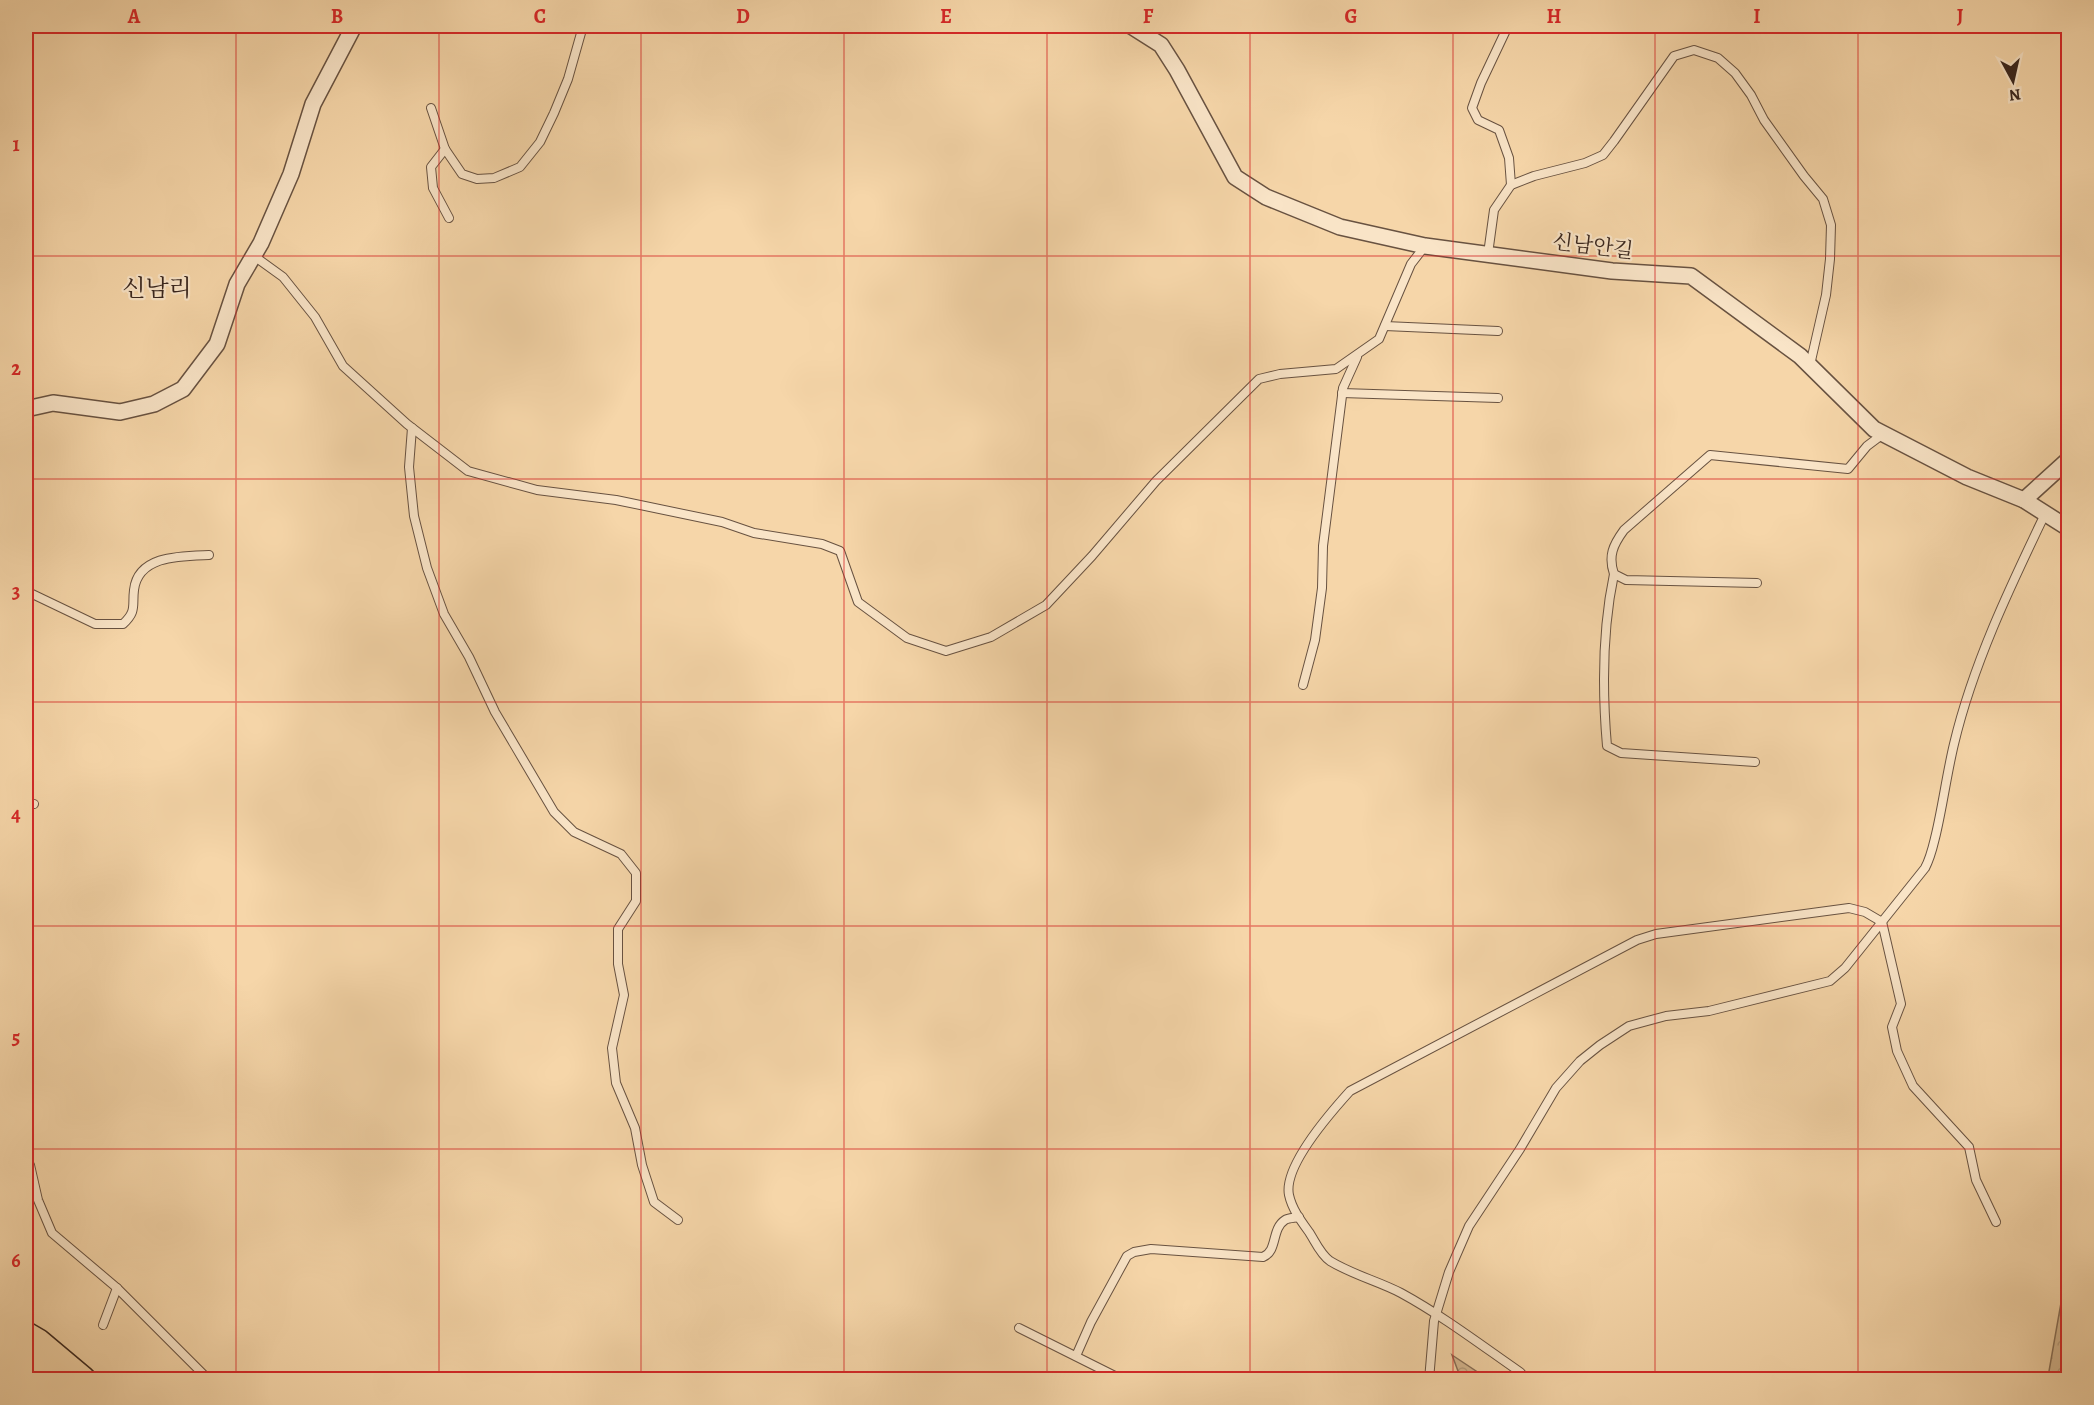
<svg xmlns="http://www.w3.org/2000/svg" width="2094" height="1405" viewBox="0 0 2094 1405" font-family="Alegreya,'Noto Serif KR',serif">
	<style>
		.forest { fill: url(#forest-crowns); stroke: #886f58; stroke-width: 1.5 }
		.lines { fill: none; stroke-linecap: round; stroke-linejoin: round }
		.lane-casing { stroke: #685241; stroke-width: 10 }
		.street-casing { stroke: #685241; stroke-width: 18 }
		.highway-casing { stroke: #39261e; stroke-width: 30 }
		.lane { stroke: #f9e4c7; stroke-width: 8 }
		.street { stroke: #f9e4c7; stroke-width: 15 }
		.highway { stroke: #f6d6a9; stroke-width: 27 }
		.grid { fill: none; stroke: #d62828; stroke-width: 1.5; stroke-opacity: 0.55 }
		.labels { text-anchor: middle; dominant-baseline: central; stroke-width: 4.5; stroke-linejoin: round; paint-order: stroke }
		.street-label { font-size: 21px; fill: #39261e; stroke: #f9e4c7 }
		.quarter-label { font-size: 24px; fill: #39261e; stroke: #f9e4c7 }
		.neatline { fill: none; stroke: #d62828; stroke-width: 2 }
		.grid-label { font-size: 20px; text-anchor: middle; font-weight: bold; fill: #d62828 }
	</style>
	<defs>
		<pattern id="forest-crowns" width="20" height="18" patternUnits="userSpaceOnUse" patternTransform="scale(1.5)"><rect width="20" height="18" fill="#d6b891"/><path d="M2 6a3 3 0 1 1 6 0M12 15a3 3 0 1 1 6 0" fill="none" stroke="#b89e7d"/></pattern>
	</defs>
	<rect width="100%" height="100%" fill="#f6d6a9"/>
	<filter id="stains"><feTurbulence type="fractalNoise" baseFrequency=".00333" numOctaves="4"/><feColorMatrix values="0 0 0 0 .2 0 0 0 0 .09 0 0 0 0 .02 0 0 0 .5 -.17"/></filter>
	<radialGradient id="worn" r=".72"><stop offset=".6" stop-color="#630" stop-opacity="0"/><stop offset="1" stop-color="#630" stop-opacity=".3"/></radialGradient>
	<g class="forest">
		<path d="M2068 1263V1379H1895L2048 1377Z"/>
		<path d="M1452 1355 1488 1379H1461Z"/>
	</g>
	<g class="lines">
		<defs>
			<g id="lane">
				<path d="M1508 26 1481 83 1472 108 1478 120 1499 130 1509 158 1511 185"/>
				<path d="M431 108 445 149 462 174 477 179 494 178 520 167 540 142 554 113 568 79 583 26"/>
				<path d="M445 149 431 167 433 188 449 218"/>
				<path d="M1488 254 1494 210 1511 185 1534 176 1585 163 1603 155 1614 141 1674 56 1694 50 1718 58 1735 73 1751 95 1764 120 1804 176 1823 199 1831 225 1830 259 1826 295 1810 365"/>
				<path d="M254 256 283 277 315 317 343 366 407 424 468 471 537 490 616 500 722 522 754 533 822 544 840 551 858 602 907 638 946 651 991 637 1046 605 1092 556 1156 481 1259 379 1280 374 1336 369 1379 339 1411 264 1425 246"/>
				<path d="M1385 326 1498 331"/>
				<path d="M1342 393 1498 398"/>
				<path d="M412 428 409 467 414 516 427 568 444 614 469 657 495 712 554 812 574 832 621 854 636 873V901L618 929V964L624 995 612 1048 616 1083 635 1128 642 1165 654 1202 678 1220"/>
				<path d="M1614 574C1602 631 1602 688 1607 746L1621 753 1755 762"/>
				<path d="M1757 583 1626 580 1614 574C1608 556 1613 545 1624 530L1710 455 1848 469 1867 446 1883 434"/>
				<path d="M26 591 95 624H123C137 611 132 606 134 590 138 555 181 556 209 555"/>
				<path d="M1303 685 1315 640 1322 588 1323 546 1343 388 1357 357"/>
				<path d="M26 802 34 804"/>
				<path d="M26 1160 30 1165 38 1200 52 1233 117 1288 209 1380"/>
				<path d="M103 1325 117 1288"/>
				<path d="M1019 1328 1123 1380"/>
				<path d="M1076 1356 1091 1322 1127 1256 1134 1252 1151 1249 1263 1257C1278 1251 1271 1229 1285 1220 1288 1218 1295 1218 1299 1217"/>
				<path d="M1429 1380 1434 1321 1449 1272 1469 1226 1520 1149 1556 1088 1580 1061 1600 1045 1629 1026 1666 1016 1709 1011 1830 981 1845 968 1925 868C1931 857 1933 846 1936 834 1943 804 1947 773 1954 744 1973 664 2010 587 2045 514"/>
				<path d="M1527 1380 1520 1372C1481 1345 1443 1316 1401 1293 1378 1281 1353 1275 1330 1261 1320 1254 1315 1241 1309 1232 1301 1221 1292 1209 1289 1195 1283 1166 1331 1112 1350 1091L1637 940 1656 934 1849 908 1865 912 1882 922 1901 1004 1892 1027 1897 1051 1913 1086 1969 1147 1976 1180 1996 1222"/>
			</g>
			<g id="street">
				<path d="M1131 26 1161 45 1177 70 1235 177 1266 197 1340 227 1425 246 1612 271 1691 276 1800 356 1874 429 1967 477 2024 500 2068 528"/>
				<path d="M26 409 53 403 120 412 154 404 183 389 217 344 237 284 261 243 291 174 313 104 354 26"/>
				<path d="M2024 500 2068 460"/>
			</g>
			<g id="highway">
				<path d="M26 1336 38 1343 82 1380"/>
				<path d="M26 1362 47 1380"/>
			</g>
		</defs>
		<use href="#lane" class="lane-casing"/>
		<use href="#street" class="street-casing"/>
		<use href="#highway" class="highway-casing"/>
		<use href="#lane" class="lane"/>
		<use href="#street" class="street"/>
		<use href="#highway" class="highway"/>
	</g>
	<path class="grid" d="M236 26V1380M439 26V1380M641 26V1380M844 26V1380M1047 26V1380M1250 26V1380M1453 26V1380M1655 26V1380M1858 26V1380M26 256H2068M26 479H2068M26 702H2068M26 926H2068M26 1149H2068"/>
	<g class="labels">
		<g class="street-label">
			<text transform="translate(1593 246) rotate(7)">신남안길</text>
		</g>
		<g class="quarter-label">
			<text x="157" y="288">신남리</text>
		</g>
	</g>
	<rect width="2094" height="1405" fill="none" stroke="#f6d6a9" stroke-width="66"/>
	<g transform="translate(2013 81) rotate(172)" stroke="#f9e4c7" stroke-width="4.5" paint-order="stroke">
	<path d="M0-4.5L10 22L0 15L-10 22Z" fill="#39261e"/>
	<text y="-9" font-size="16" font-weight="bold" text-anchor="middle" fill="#39261e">N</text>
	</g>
	<rect x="33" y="33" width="2028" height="1339" class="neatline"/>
	<g class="grid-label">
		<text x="134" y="23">A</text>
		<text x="337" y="23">B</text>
		<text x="540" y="23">C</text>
		<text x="743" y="23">D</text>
		<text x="946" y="23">E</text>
		<text x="1148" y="23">F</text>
		<text x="1351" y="23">G</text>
		<text x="1554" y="23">H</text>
		<text x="1757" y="23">I</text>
		<text x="1960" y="23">J</text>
		<text x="16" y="151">1</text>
		<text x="16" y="375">2</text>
		<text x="16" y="598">3</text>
		<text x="16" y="821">4</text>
		<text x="16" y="1044">5</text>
		<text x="16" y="1267">6</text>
	</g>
	<rect width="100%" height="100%" filter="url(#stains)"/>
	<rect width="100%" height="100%" fill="url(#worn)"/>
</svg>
